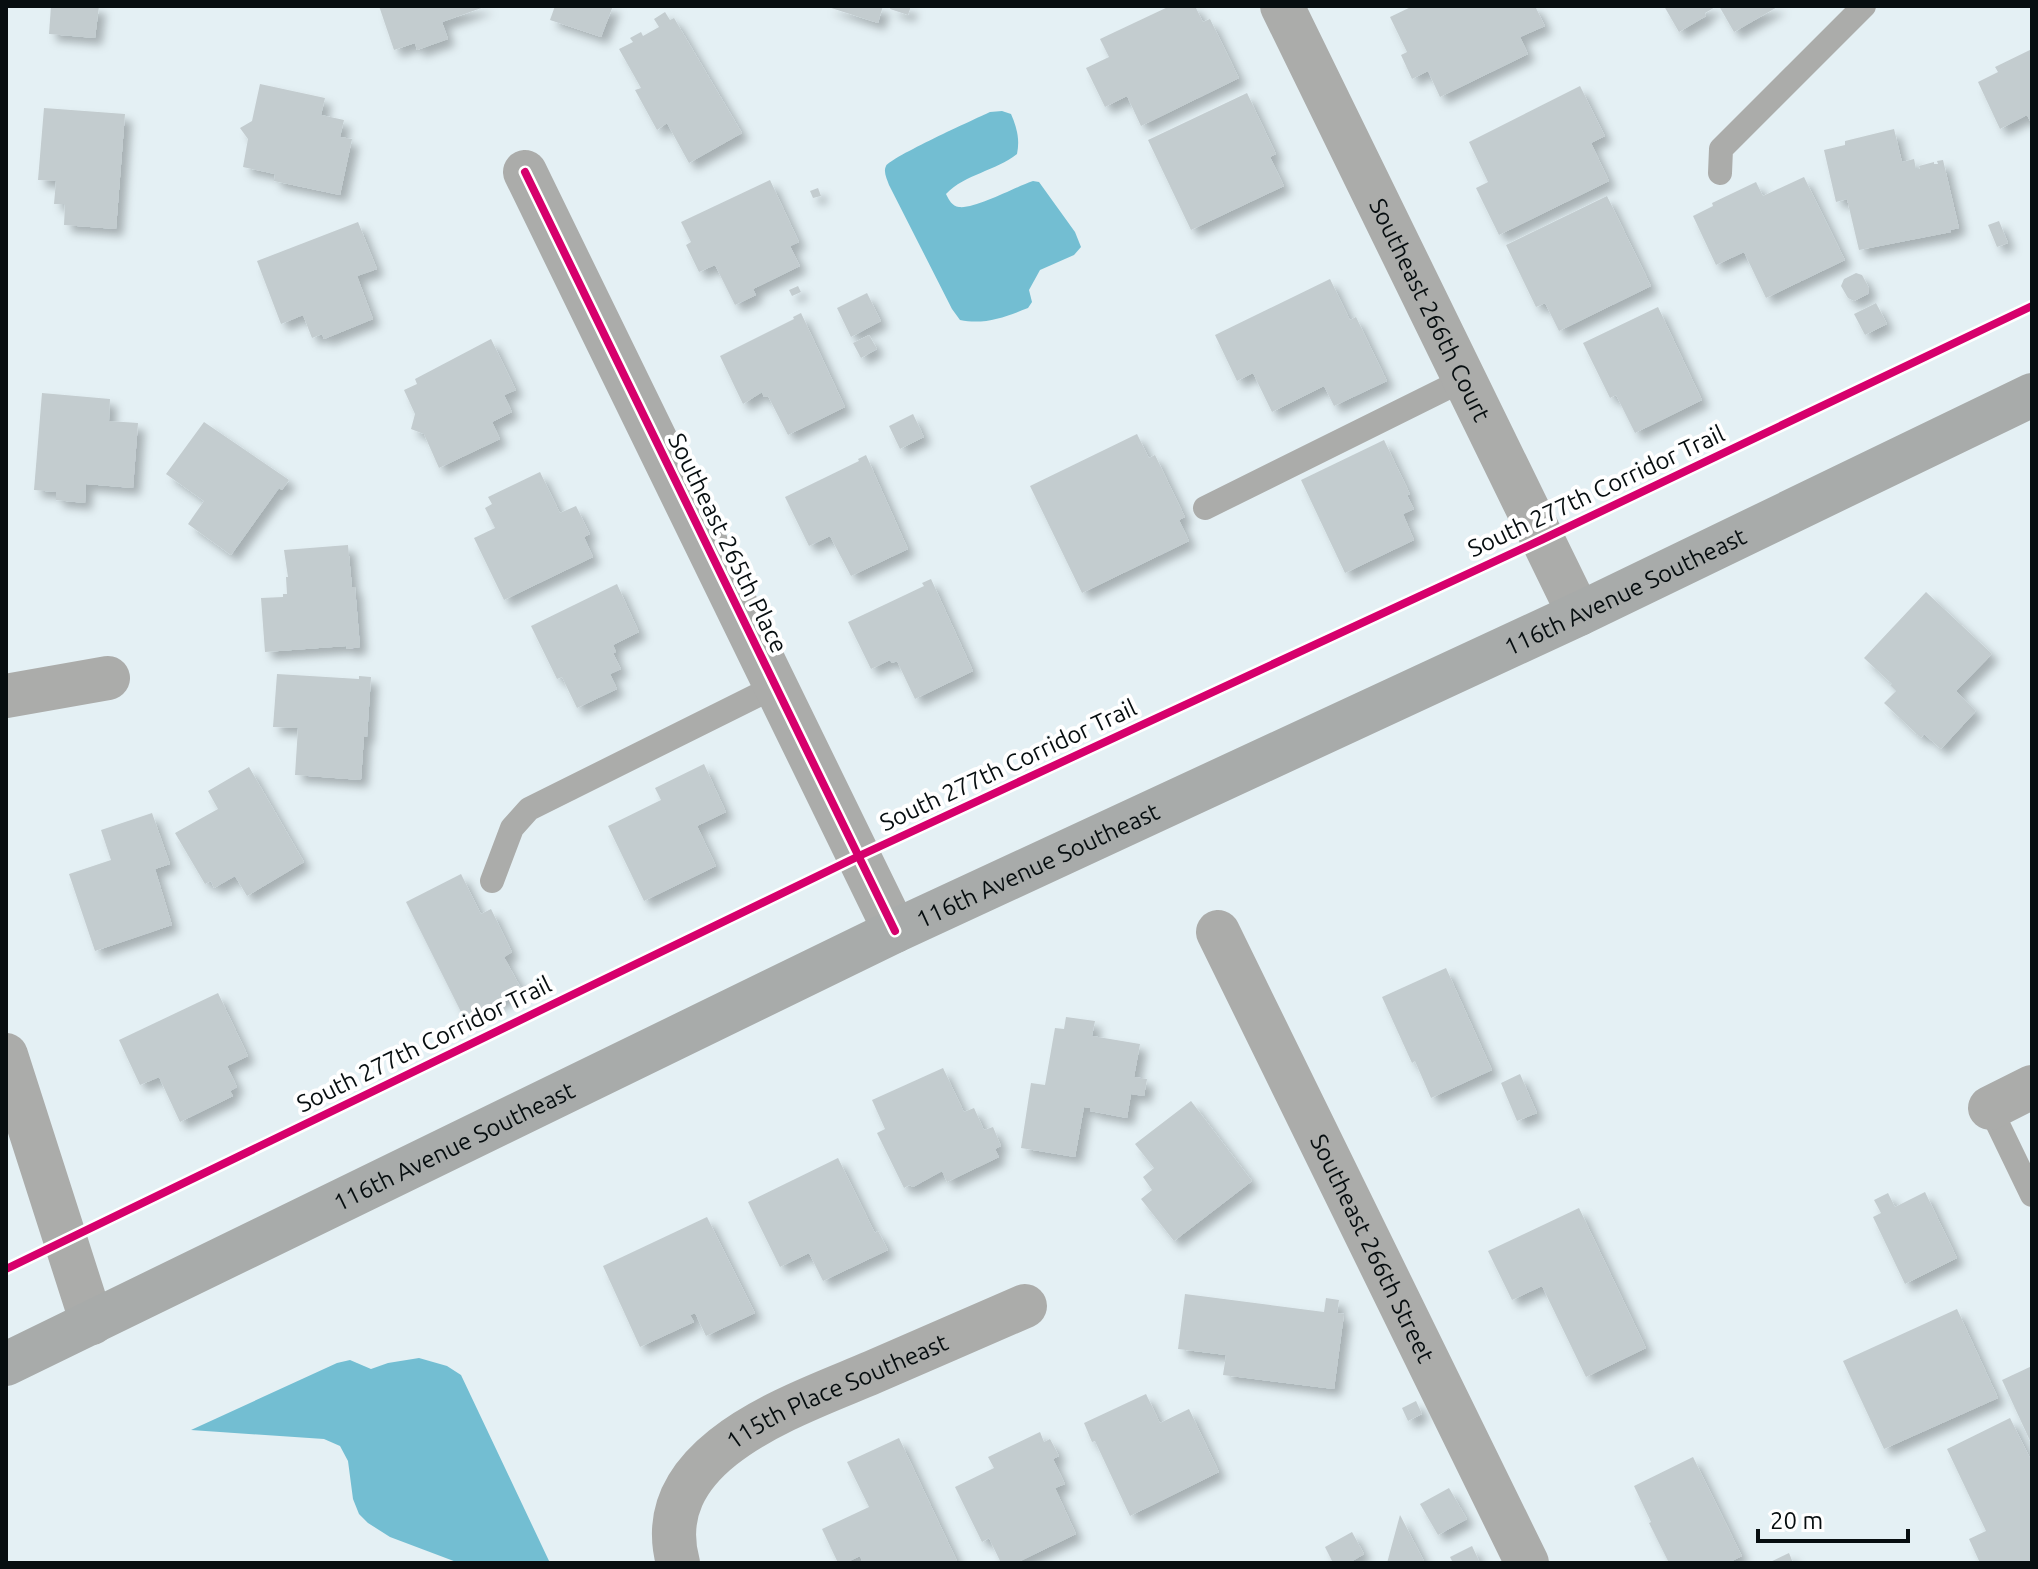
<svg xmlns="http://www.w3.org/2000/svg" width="2038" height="1569" viewBox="0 0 2038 1569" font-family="Ubuntu,sans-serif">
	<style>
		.water { fill: #73bed2 }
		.building { fill: #c3cccf; filter: url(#shadow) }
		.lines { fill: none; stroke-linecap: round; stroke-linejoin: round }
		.service { stroke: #abacaa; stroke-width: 24 }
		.minor { stroke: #abacaa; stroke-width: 44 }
		.secondary { stroke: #a8abaa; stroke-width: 44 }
		.cycleway-casing { stroke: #fff; stroke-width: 13 }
		.cycleway { stroke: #d6006c; stroke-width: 8 }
		.labels { text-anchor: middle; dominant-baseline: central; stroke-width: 8; stroke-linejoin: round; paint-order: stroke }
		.street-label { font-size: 24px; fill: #070e10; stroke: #fff }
	</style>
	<defs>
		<filter id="shadow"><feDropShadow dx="7" dy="7" stdDeviation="4" flood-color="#0004"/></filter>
	</defs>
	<rect width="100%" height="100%" fill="#e4f0f4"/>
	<g class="water">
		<path d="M1002 111 1011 114C1017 128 1020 139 1017 154 996 171 965 174 946 194 949 200 952 206 959 207 976 209 1015 187 1033 181L1039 182 1075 232 1081 247 1074 255 1040 270 1029 290 1032 302 1028 308C1005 317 985 325 960 320L952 309 889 185C887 179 883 172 886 166 891 157 975 119 990 112Z"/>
		<path d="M419 1358 447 1366 461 1375 550 1563H459L390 1537 368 1523 359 1514 353 1499 348 1461 340 1446 324 1439 191 1430 337 1363 350 1360 371 1369 388 1363Z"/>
	</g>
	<g class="building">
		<path d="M51 6H99L95 38 49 34Z"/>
		<path d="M379 6H487L442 22 448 39 417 50 415 43 394 50Z"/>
		<path d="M555 6H613L601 37 550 20Z"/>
		<path d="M825 6H883L878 23Z"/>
		<path d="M891 6H911L908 15 890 9Z"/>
		<path d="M1170 6H1195L1203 22 1210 19 1239 78 1141 126 1127 96 1105 107 1086 68 1109 57 1100 39Z"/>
		<path d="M1413 6H1535L1545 26 1520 37 1528 54 1440 97 1428 71 1412 79 1401 55 1407 52 1390 17Z"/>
		<path d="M1664 6H1717L1705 13 1706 16 1679 32Z"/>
		<path d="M1719 6H1779L1734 32Z"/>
		<path d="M665 12 670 20 674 18 742 133 689 163 667 123 657 130 635 90 641 88 619 49 633 42 630 38 641 32 643 36 659 27 654 19Z"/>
		<path d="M2032 49V125L2027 115 2000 129 1978 82 1998 72 1995 67Z"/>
		<path d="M260 84 325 98 321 115 344 120 340 137 352 139 340 195 274 181 275 174 243 167 248 139 240 128 252 121Z"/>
		<path d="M1580 86 1605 136 1591 143 1609 181 1499 235 1476 188 1488 182 1469 142Z"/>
		<path d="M1247 93 1276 154 1270 157 1284 186 1191 230 1148 140Z"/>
		<path d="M44 108 125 114 116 229 64 225 65 204H54L56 181 38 180Z"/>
		<path d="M1894 129 1902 162 1914 159 1916 169H1920L1919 166 1934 162V164H1938L1937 161 1943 160 1959 228 1950 230 1951 232 1859 250 1847 199 1836 202 1824 150 1845 145V141Z"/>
		<path d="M1804 177 1845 260 1766 298 1744 252 1716 265 1693 216 1713 206 1712 203 1756 182 1763 196Z"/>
		<path d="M770 180 799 242 790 246 800 266 753 289 756 295 735 305 715 265 699 272 686 245 691 242 681 222Z"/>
		<path d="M818 188 821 196 813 198 810 191Z"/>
		<path d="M1607 196 1651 286 1559 331 1545 303 1536 307 1506 245Z"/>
		<path d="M1999 221 2008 243 1997 247 1988 225Z"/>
		<path d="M358 222 377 269 357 276 373 319 324 339 322 334 312 338 303 315 281 324 257 261Z"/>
		<path d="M1856 273 1862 275 1869 288 1868 294 1854 301 1848 298 1841 286 1844 279Z"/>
		<path d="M1330 279 1350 320 1356 317 1387 381 1334 406 1324 386 1272 412 1253 373 1237 381 1215 335Z"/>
		<path d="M798 286 801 292 792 296 789 290Z"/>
		<path d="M867 293 881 321 851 337 837 308Z"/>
		<path d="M1876 303 1887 324 1865 335 1854 314Z"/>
		<path d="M1658 307 1702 400 1635 433 1616 395 1610 398 1583 343Z"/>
		<path d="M801 313 845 407 788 435 768 396 764 397 762 392 743 404 720 356 794 319 793 317Z"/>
		<path d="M869 335 877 349 861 358 853 343Z"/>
		<path d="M491 339 516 390 504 395 512 412 492 422 500 439 439 468 424 434 411 429 415 414 404 390 417 384 415 379Z"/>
		<path d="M42 393 110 399 109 421 138 423 133 488 86 484 85 503 56 500V492L34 490Z"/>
		<path d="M913 414 924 437 900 449 889 426Z"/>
		<path d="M204 422 289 480 282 490 279 488 231 555 188 524 204 501 166 474Z"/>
		<path d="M1137 434 1149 458 1155 455 1185 517 1179 520 1189 541 1082 593 1030 486Z"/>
		<path d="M1384 440 1410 494 1407 495 1414 509 1403 514 1414 540 1345 573 1301 480Z"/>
		<path d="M866 455 908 549 851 576 830 536 809 546 785 497 859 461 858 459Z"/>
		<path d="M540 472 560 513 576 506 590 534 584 537 593 557 504 600 474 538 495 528 485 508 492 504 488 497Z"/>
		<path d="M348 545 352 587H355L360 647 347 649 346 646 265 652 261 598 283 597V594H287L286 577H288L284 550Z"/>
		<path d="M931 579 973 671 915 699 897 661 892 663 890 660 871 669 848 622 924 586 922 583Z"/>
		<path d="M617 584 639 632 613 645 616 652 613 653 621 669 610 674 617 689 577 708 562 677 557 679 531 626Z"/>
		<path d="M1926 592 1992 654 1956 691 1976 711 1941 749 1924 734 1921 738 1884 703 1896 691 1890 685 1892 684 1864 658Z"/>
		<path d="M277 674 359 679V676L371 677 367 737 364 736 361 780 295 775 298 728 273 727Z"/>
		<path d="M704 764 726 812 697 826 716 866 644 901 608 826 661 800 655 788Z"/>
		<path d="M249 767 304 862 247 896 235 876 214 888 211 881 205 884 175 833 218 809 208 791Z"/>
		<path d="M152 813 170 864 155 869 172 925 95 951 69 874 111 860 101 830Z"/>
		<path d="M461 874 481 914 491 909 512 952 504 957 522 990 464 1018 406 902Z"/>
		<path d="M1446 968 1492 1070 1431 1098 1415 1061 1412 1063 1382 997Z"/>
		<path d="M218 993 248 1056 227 1066 237 1087 230 1091 233 1096 180 1122 159 1077 140 1085 119 1040Z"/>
		<path d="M1066 1017 1095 1021 1092 1036 1140 1044 1134 1077 1147 1079 1144 1096 1131 1094 1127 1118 1090 1111V1108L1084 1107 1075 1157 1021 1148 1031 1083 1045 1085 1055 1028 1064 1029Z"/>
		<path d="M943 1068 964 1112 974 1108 984 1130 993 1127 1001 1146 995 1149 999 1157 947 1182 942 1171 913 1187 909 1185 904 1188 877 1133 885 1129 872 1100Z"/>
		<path d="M1520 1074 1537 1113 1517 1121 1501 1083Z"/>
		<path d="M1191 1101 1252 1181 1174 1241 1141 1199 1152 1190 1143 1177 1154 1168 1135 1144Z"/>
		<path d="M838 1158 875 1233 878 1231 888 1250 823 1281 809 1253 780 1267 748 1202Z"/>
		<path d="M1925 1192 1957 1258 1905 1284 1873 1217 1881 1213 1874 1200 1888 1193 1895 1207Z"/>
		<path d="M1579 1208 1646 1348 1586 1377 1542 1286 1512 1300 1488 1251Z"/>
		<path d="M707 1217 755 1313 706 1336 695 1313 690 1315 694 1322 640 1347 603 1266Z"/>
		<path d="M1185 1294 1324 1312 1326 1298 1339 1300 1337 1313 1344 1314 1334 1389 1223 1375 1226 1355 1178 1349Z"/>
		<path d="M1957 1309 1998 1398 1884 1449 1843 1361Z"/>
		<path d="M2032 1366V1445L2002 1380Z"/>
		<path d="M1146 1394 1160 1423 1189 1409 1219 1472 1130 1516 1095 1441 1092 1442 1084 1423Z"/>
		<path d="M1416 1401 1422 1414 1408 1421 1402 1408Z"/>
		<path d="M2010 1418 2032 1462V1563H1980L1969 1539 1986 1531 1947 1449Z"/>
		<path d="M1040 1432 1044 1442 1050 1439 1059 1456 1053 1459 1065 1484 1055 1488 1076 1534 1016 1563H1001L989 1538 982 1542 955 1487 994 1468 988 1457Z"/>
		<path d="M899 1438 958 1563H863L860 1556 845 1563H838L822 1529 869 1507 847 1462Z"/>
		<path d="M1693 1457 1742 1556 1728 1563H1669L1649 1523 1651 1522 1634 1486Z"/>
		<path d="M1449 1488 1467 1519 1438 1535 1420 1504Z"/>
		<path d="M1400 1515 1425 1563H1387Z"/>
		<path d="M1352 1532 1364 1554 1349 1563H1333L1325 1547Z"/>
		<path d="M1472 1546 1480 1563H1453L1450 1557Z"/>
		<path d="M1789 1553 1793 1563H1768Z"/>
	</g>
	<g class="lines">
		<g class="service">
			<path d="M1720 173 1721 149 1864 6"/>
			<path d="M1205 508 1465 379"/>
			<path d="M492 881 512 828 529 809 776 686"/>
			<path d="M1990 1108 2032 1195"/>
		</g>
		<g class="minor">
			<path id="s1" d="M1282 6 1579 614"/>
			<path d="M525 172 895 931"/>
			<path d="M6 696 108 678"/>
			<path id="s2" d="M1218 932 1527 1563"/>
			<path d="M6 1055 92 1323"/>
			<path d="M1990 1108 2032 1087"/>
			<path id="s3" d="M678 1563C648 1452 796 1405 873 1372 924 1350 974 1328 1025 1306"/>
		</g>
		<path class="secondary" id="s4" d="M6 1364 895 931 1579 614 2032 395"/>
		<defs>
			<g id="cycleway">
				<path d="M525 172 895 931"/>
				<path d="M6 1269 859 856 1543 539 2032 306"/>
			</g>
		</defs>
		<use href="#cycleway" class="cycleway-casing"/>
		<use href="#cycleway" class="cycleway"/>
	</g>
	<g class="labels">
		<g class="street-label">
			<text stroke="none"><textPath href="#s1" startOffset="338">Southeast 266th Court</textPath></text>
			<text transform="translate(1596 491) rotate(-25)">South 277th Corridor Trail</text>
			<text transform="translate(728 543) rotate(64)">Southeast 265th Place</text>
			<text stroke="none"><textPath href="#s4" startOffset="1794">116th Avenue Southeast</textPath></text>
			<text transform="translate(1008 765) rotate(-25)">South 277th Corridor Trail</text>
			<text stroke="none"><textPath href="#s4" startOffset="1146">116th Avenue Southeast</textPath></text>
			<text transform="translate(424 1044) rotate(-26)">South 277th Corridor Trail</text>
			<text stroke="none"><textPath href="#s4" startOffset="498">116th Avenue Southeast</textPath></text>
			<text stroke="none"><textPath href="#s2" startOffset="352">Southeast 266th Street</textPath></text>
			<text stroke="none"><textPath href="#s3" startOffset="260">115th Place Southeast</textPath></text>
		</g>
	</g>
	<rect width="2038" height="1569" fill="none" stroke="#070e10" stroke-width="16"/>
	<path d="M1758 1529v12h150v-12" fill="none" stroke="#070e10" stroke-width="4"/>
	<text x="1770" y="1529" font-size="24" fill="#070e10" stroke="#ffffff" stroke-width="6" paint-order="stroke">20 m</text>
</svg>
